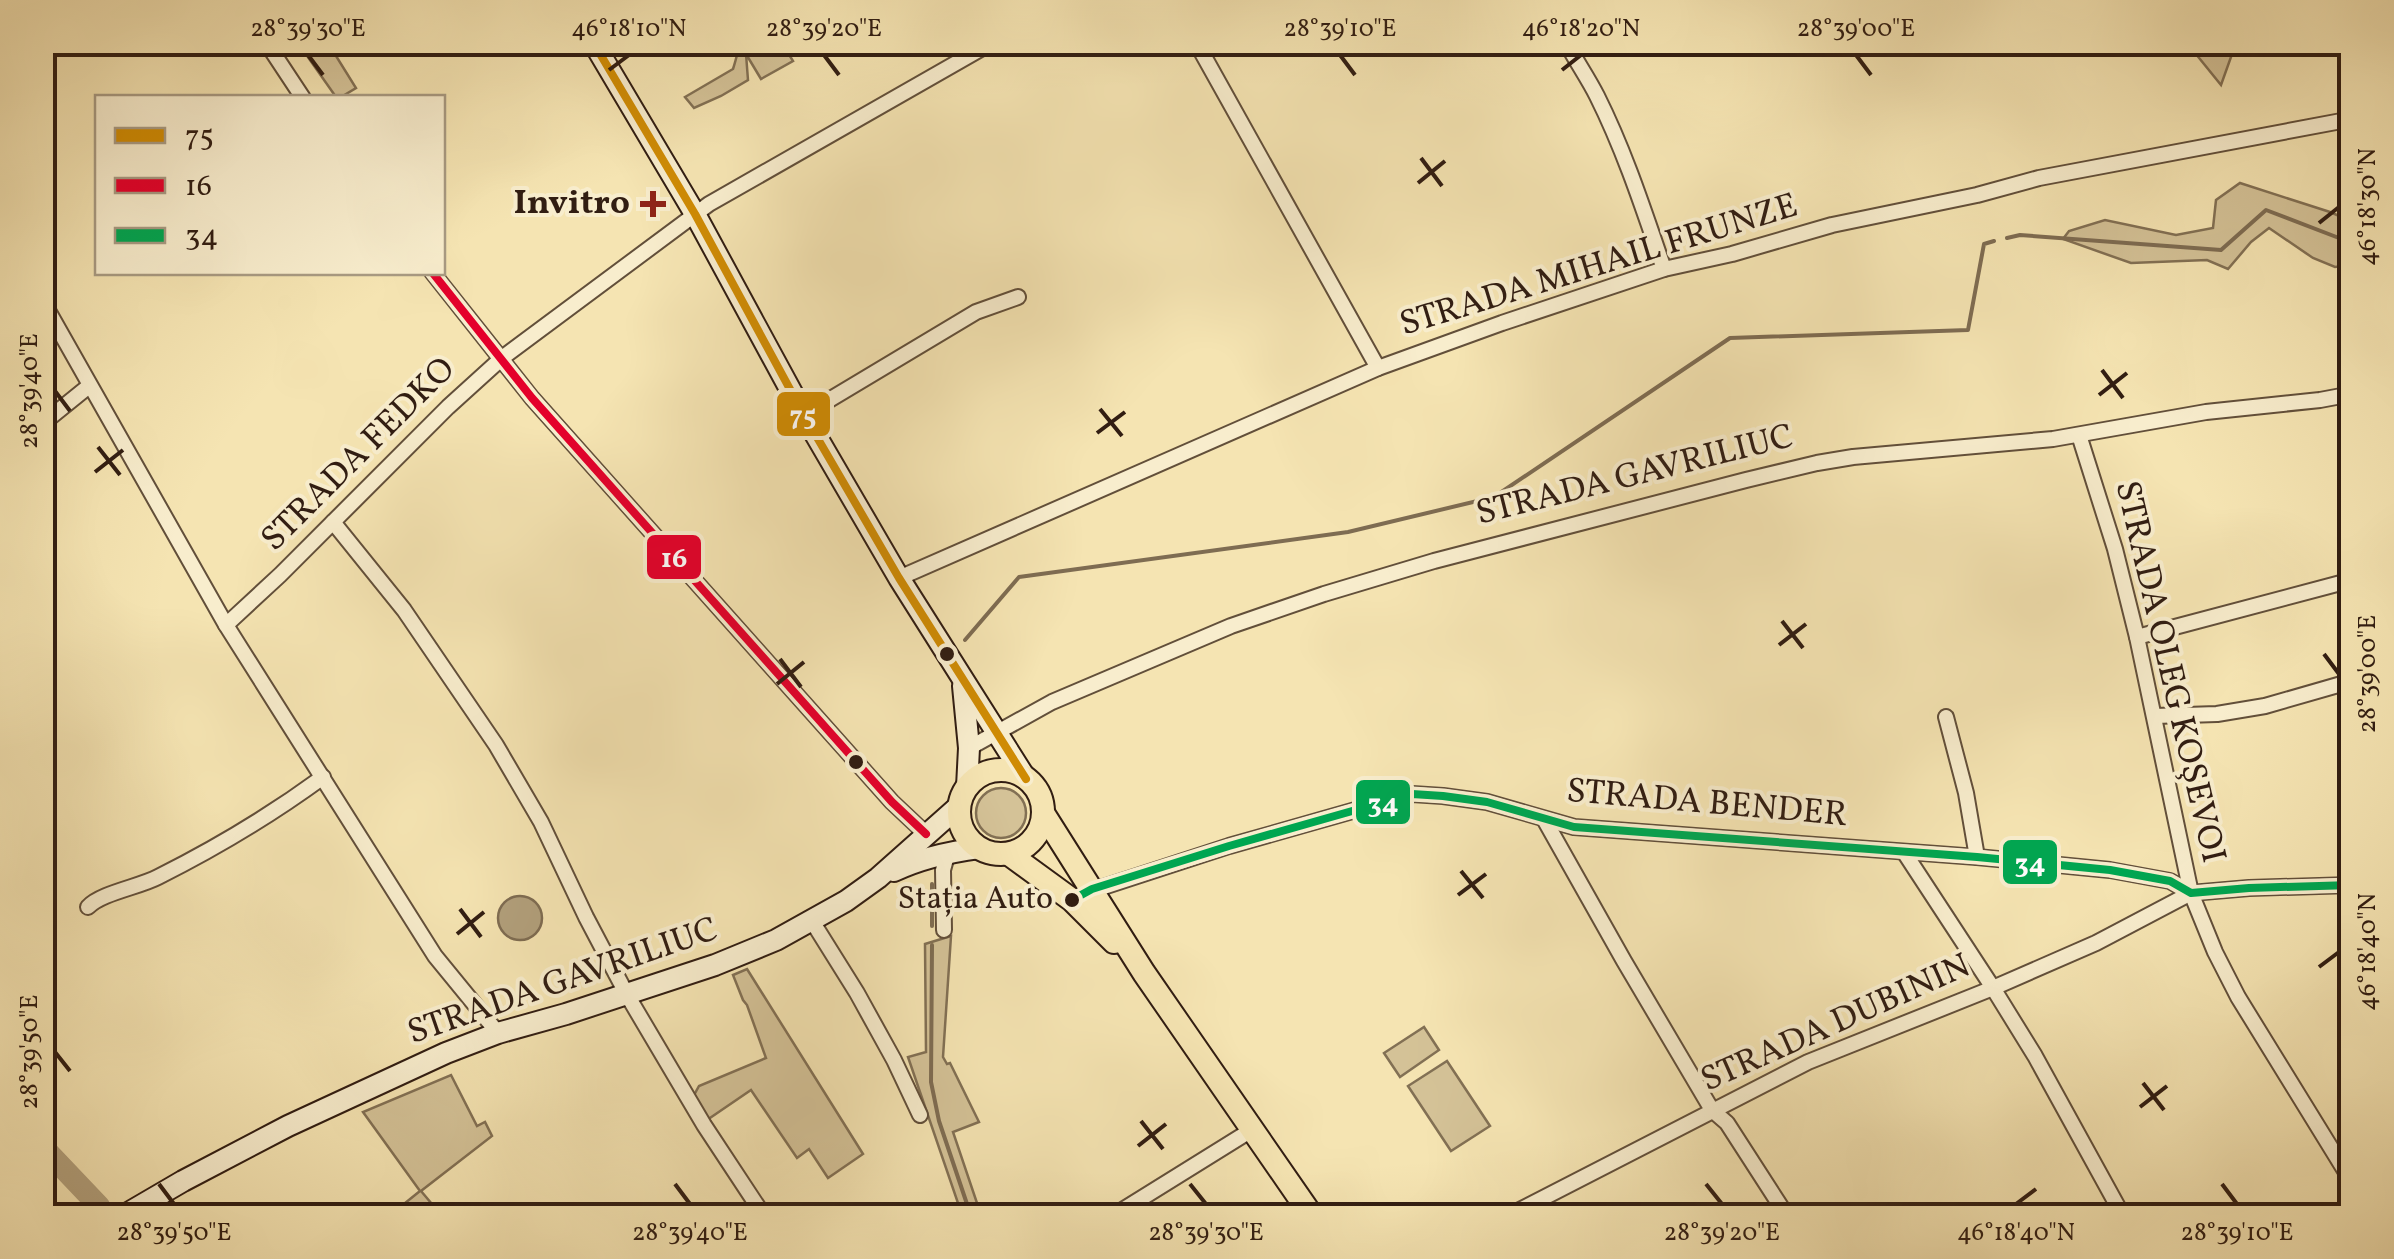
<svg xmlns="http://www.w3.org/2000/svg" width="2394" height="1259" viewBox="0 0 2394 1259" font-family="Vollkorn,serif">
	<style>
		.green { fill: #d4c297; stroke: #827054; stroke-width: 2.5 }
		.water { fill: #b2a07c; stroke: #7e6c52; stroke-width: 2.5 }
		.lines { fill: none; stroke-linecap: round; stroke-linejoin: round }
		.stream { stroke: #7e6c52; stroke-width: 4 }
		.river { stroke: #b2a07c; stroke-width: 22 }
		.street-casing { stroke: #624f3a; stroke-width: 18 }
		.secondary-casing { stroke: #311d12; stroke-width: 24 }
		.primary-casing { stroke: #311d12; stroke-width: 26 }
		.street { stroke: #f8edcd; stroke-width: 14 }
		.secondary { stroke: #f8edcd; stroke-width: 20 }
		.primary { stroke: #f5e4b2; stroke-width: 22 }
		.bus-1-casing { stroke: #f8edcd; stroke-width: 15 }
		.bus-2-casing { stroke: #f8edcd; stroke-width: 15 }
		.bus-3-casing { stroke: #f8edcd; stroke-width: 15 }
		.bus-1 { stroke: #cf8b04; stroke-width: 8 }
		.bus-2 { stroke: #e4002b; stroke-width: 8 }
		.bus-3 { stroke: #00a651; stroke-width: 8 }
		.ticks { fill: none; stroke: #311d12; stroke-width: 4 }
		.poi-dot { fill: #8f2418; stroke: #f8edcd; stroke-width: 4 }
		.bus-dot { fill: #311d12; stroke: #f8edcd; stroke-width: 4 }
		.labels { text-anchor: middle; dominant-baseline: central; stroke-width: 8; stroke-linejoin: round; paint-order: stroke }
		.bus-label { font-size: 32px; fill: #311d12; stroke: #f8edcd; text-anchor: end }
		.poi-label { font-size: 35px; font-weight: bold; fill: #311d12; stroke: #f8edcd; text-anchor: end }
		.street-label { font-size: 35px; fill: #311d12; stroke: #f8edcd }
		.line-badge { stroke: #f8edcd; stroke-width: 4 }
		.badge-label { font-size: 28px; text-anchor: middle; font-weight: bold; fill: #fff }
		.neatline { fill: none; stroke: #311d12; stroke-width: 4 }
		.ticks-label { font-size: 25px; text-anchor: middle; fill: #311d12 }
	</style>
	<rect width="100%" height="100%" fill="#f5e4b2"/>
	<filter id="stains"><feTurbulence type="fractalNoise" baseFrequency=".002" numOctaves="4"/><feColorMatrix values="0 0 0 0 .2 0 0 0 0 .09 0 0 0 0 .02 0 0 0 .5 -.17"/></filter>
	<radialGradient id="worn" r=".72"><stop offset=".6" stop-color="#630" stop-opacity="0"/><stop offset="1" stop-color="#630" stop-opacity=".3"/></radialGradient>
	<g class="green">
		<path d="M298 43H328L356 88 341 97H336Z"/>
		<path d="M740 43H782L793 61 761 79 746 54 748 80 721 96 694 108 685 97 733 69C736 60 738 51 740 43Z"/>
		<path d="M2187 43H2236L2221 85Z"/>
		<path d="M2240 183 2330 212 2351 221V265L2335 267 2313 258 2269 228 2251 242 2228 269 2207 260 2131 263 2063 239 2069 231 2105 220 2176 235 2213 228 2216 200Z"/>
		<circle cx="1001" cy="813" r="25"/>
		<path d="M951 936 943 1057 947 1064 950 1063 979 1122 953 1132 977 1203 960 1209 908 1057 926 1052 925 944Z"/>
		<path d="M747 969 863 1154 828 1178 809 1149 797 1158 751 1090 707 1120 693 1097 699 1086 766 1058 747 1005 743 1000 733 975Z"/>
		<path d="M1424 1027 1439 1050 1400 1077 1384 1053Z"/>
		<path d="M1447 1061 1490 1126 1451 1151 1408 1086Z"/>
		<path d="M451 1075 477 1126 485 1122 492 1136 421 1191 442 1216H389L420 1191 363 1112Z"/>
	</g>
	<circle class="water" cx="520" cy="918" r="22"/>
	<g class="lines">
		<g class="stream">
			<path d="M2007 238 2020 235 2221 250 2266 210 2352 243"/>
			<path d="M965 640 1019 577 1348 532 1494 497 1730 338 1968 330 1984 244 1994 241"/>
			<path d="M932 926V884"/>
			<path d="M932 945 931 1082 939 1121 969 1210"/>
		</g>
		<path class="river" d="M42 1146 99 1206"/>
		<defs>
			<g id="street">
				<path d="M266 42 303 98"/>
				<path d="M1196 42 1378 368"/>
				<path d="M1566 42C1576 61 1588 78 1597 96 1625 152 1644 211 1664 269"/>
				<path d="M432 272 532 398 892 802 926 834"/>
				<path d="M42 300 226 625 435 956 498 1033"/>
				<path d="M804 415 976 312 1018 297"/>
				<path d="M42 424 89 386"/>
				<path d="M2079 435 2115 549 2137 637 2191 893 2215 952 2238 997 2352 1182"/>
				<path d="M333 522 404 610 496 745 541 822 586 917 626 993 704 1125 764 1216"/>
				<path d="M899 578 1378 368 1502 323 1664 269 1732 254 1832 225 1977 195 2039 178 2352 119"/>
				<path d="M226 625 280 575 448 407 502 358 709 204 993 42"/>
				<path d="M2137 637 2352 580"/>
				<path d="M2155 716 2217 714 2265 706 2352 681"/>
				<path d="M1946 717 1966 793 1977 857"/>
				<path d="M969 748 1052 702 1231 626 1324 594 1434 561 1746 480 1817 463 1853 457 2053 439 2206 412 2320 400 2352 394"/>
				<path d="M1544 819 1624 961 1712 1110 1727 1123 1787 1216"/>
				<path d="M1904 852 1993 988 2035 1056 2123 1216"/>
				<path d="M1085 893 1229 846 1412 794 1443 796 1487 802 1574 827 1977 857 2110 870 2170 881 2191 893 2249 888 2352 885"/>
				<path d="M88 907C101 893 139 887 158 877 216 848 271 815 323 777"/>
				<path d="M812 921 857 993 894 1060 920 1115"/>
				<path d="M944 930 943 870 948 852"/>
				<path d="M1113 1216 1253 1129"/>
				<path d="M1508 1216 1808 1062 1993 988 2096 943 2191 893"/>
			</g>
			<g id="secondary">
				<path d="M593 42 695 214 804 415 899 578 1026 779"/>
				<path d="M963 686 969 748 967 787"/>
				<path d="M894 871C921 858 949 852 979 848"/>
				<path d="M123 1216 183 1181 288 1126 446 1053 498 1033 566 1014 715 965 776 940 846 901 878 878 959 806"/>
			</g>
			<g id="primary">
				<circle cx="1001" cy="812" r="42"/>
				<path d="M1043 813 1144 973 1312 1216"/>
				<path d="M1009 854 1072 900 1114 942"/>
			</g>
		</defs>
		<use href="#street" class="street-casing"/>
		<use href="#secondary" class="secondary-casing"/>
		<use href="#primary" class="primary-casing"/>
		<use href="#street" class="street"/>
		<use href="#secondary" class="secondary"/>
		<use href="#primary" class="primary"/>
		<defs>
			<path id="bus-1" d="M593 42 695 214 804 415 899 578 1026 779"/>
			<path id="bus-2" d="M432 272 532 398 892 802 926 834"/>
			<path id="bus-3" d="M1072 900 1092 889 1229 846 1412 794 1443 796 1487 802 1574 827 1977 857 2110 870 2170 881 2191 893 2249 888 2352 885"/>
		</defs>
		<use href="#bus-1" class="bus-1-casing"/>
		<use href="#bus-2" class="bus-2-casing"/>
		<use href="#bus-3" class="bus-3-casing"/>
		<use href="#bus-1" class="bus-1"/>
		<use href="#bus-2" class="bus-2"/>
		<use href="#bus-3" class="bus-3"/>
	</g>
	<path class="ticks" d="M308 55 323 75M824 55 839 75M1340 55 1355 75M1856 55 1871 75M609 70 629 55M1562 70 1581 55M1421 158 1442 186M1418 183 1445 161M2319 223 2339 207M2102 370 2123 398M55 391 70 411M2099 395 2127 373M1100 409 1122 436M1097 433 1125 412M98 447 120 475M95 472 123 450M1782 621 1803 648M1779 645 1806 624M2324 654 2339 674M780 659 801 687M777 684 804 662M1461 871 1483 898M1458 895 1486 874M460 909 481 937M457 934 484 912M2319 967 2339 952M55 1052 70 1071M2143 1083 2164 1110M2140 1107 2167 1086M1141 1121 1163 1149M1138 1146 1166 1124M159 1184 174 1204M675 1184 690 1204M1190 1184 1206 1204M1706 1184 1722 1204M2222 1184 2237 1204M2016 1204 2036 1189"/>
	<path class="poi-dot" d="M648 189h10v10h10v10h-10v10h-10v-10h-10v-10h10z"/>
	<g class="bus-dot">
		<circle cx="947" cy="654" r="9"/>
		<circle cx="856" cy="762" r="9"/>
		<circle cx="1072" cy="900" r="9"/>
	</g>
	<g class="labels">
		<g class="bus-label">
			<text x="1053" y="900">Stația Auto</text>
		</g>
		<g class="poi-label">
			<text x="630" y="204">Invitro</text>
		</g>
		<g class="street-label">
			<text transform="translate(1599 266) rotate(-17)">STRADA MIHAIL FRUNZE</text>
			<text transform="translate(359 455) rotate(-45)">STRADA FEDKO</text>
			<text transform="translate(1635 476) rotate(-14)">STRADA GAVRILIUC</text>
			<text transform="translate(2169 672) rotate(77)">STRADA OLEG KOŞEVOI</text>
			<text transform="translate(1707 804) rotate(5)">STRADA BENDER</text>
			<text transform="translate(563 982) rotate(-19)">STRADA GAVRILIUC</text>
			<text transform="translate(1836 1024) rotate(-24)">STRADA DUBININ</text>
		</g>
	</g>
	<g class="line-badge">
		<rect x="775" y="390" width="57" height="48" rx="10" fill="#cf8b04"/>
		<rect x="645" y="533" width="58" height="48" rx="10" fill="#e4002b"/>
		<rect x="1354" y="778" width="58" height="48" rx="10" fill="#00a651"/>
		<rect x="2001" y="838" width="58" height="48" rx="10" fill="#00a651"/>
	</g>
	<g class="badge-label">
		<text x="803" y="424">75</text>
		<text x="674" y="567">16</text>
		<text x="1383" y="812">34</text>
		<text x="2030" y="872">34</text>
	</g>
	<rect width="2394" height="1259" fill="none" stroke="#f5e4b2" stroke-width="110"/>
	<rect x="95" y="95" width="350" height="180" fill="#f8edcd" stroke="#a89a82" stroke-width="2.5"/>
	<rect x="115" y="128" width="50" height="15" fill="#cf8b04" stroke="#a89a82" stroke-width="2.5"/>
	<text x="185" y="145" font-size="30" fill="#311d12">75</text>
	<rect x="115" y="178" width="50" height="15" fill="#e4002b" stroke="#a89a82" stroke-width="2.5"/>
	<text x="185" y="195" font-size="30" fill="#311d12">16</text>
	<rect x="115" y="228" width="50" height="15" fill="#00a651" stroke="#a89a82" stroke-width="2.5"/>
	<text x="185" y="245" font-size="30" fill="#311d12">34</text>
	<rect x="55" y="55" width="2284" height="1149" class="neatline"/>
	<g class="ticks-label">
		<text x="308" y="36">28°39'30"E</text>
		<text x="629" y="36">46°18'10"N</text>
		<text x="824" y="36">28°39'20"E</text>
		<text x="1340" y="36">28°39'10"E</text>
		<text x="1581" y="36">46°18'20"N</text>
		<text x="1856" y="36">28°39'00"E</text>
		<text transform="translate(2366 207) rotate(-90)" y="9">46°18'30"N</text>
		<text transform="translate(28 391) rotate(-90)" y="9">28°39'40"E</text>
		<text transform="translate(2366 674) rotate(-90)" y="9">28°39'00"E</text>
		<text transform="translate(2366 952) rotate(-90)" y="9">46°18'40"N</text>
		<text transform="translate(28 1052) rotate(-90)" y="9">28°39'50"E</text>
		<text x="174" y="1240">28°39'50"E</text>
		<text x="690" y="1240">28°39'40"E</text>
		<text x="1206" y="1240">28°39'30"E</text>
		<text x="1722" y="1240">28°39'20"E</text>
		<text x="2016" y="1240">46°18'40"N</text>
		<text x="2237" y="1240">28°39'10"E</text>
	</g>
	<rect width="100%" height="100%" filter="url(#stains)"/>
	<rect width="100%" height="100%" fill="url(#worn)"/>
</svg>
